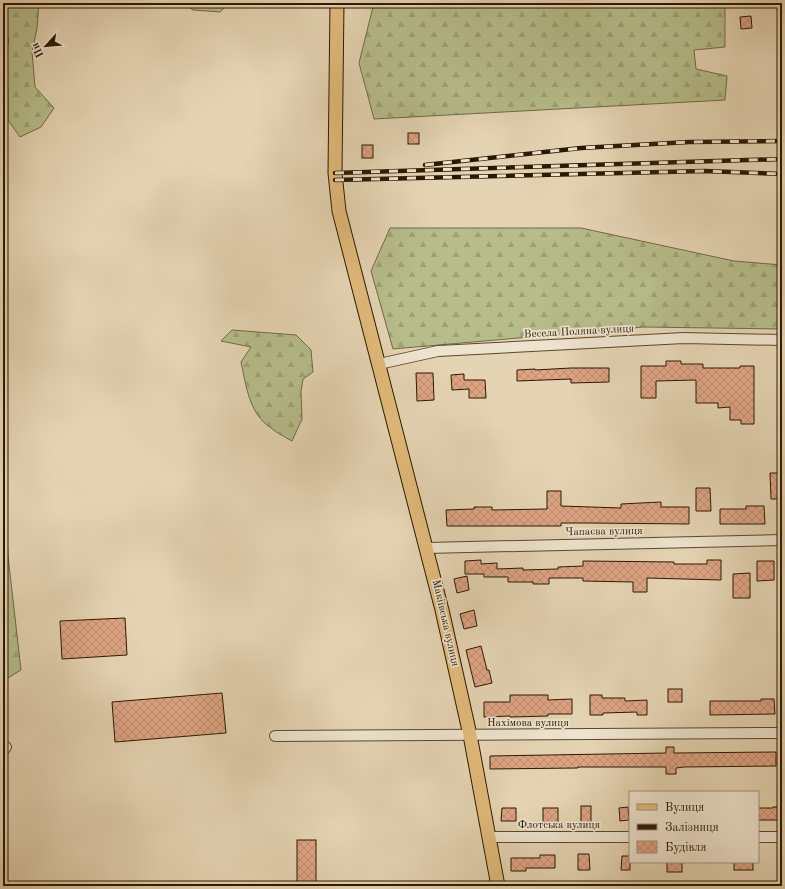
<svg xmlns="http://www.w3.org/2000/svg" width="785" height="889" viewBox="0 0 785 889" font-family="'Old Standard TT',serif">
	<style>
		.forest { fill: url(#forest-firs); stroke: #716a46 }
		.building { fill: url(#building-cross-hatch); stroke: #2b1801 }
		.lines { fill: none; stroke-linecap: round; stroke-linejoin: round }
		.minor-casing { stroke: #5a472e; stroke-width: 12 }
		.major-casing { stroke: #2b1801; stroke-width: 15 }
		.minor { stroke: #eee3ce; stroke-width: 10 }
		.major { stroke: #e2ba7a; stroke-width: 13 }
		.rail-casing { stroke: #2b1801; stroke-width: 4.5 }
		.rail { stroke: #eee3ce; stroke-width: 3; stroke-dasharray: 9; stroke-linecap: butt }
		.labels { text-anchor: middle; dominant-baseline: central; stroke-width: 3.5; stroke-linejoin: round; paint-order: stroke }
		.street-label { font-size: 11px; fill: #2b1801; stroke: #eee3ce }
	</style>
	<defs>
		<pattern id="forest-firs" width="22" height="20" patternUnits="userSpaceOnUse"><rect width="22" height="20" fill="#b7bc8b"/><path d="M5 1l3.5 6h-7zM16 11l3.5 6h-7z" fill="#9ea176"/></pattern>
		<pattern id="building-cross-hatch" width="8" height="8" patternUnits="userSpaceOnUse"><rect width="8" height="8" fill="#dea484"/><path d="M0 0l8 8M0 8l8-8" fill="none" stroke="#bf8c70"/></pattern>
	</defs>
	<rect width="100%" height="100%" fill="#e5d4b3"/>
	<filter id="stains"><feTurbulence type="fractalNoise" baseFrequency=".005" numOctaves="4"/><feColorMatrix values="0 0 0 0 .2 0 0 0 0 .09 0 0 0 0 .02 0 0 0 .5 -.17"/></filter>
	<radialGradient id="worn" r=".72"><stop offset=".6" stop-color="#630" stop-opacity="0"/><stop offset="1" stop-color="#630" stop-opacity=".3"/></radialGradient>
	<g class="forest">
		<path d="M3 3H39L37 28 32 52 35 87 54 108 41 127 20 137 8 120V88L3 83V68L9 39 3 32Z"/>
		<path d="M183 3H229L220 12 193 10Z"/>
		<path d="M374 3H725V47L694 50 696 69 727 76 725 100 374 119 359 63Z"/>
		<path d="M390 228H581L734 261 782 265V329L644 327 393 349 371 271Z"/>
		<path d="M232 330 296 335 311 350 313 372 303 379 301 391 302 419 292 441C285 437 277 433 271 428 249 414 246 385 241 362L251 347 221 341Z"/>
		<path d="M3 440 8 556 21 670 3 681Z"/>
	</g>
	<g class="building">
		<path d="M751 16 752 28 741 29 740 17Z"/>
		<rect x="408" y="133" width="11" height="11"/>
		<rect x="362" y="145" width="11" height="13"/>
		<path d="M666 361H681V364H703V368H740V366H754V424H741V420H730V407L718 408V403H696V380L656 381V398H641V366H666Z"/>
		<path d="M571 368H609V382L571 383V379L517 381V370L535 369V370Z"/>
		<path d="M416 373H433L434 400 417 401Z"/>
		<path d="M464 374V380H485L486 398H469V389L452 390 451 375Z"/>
		<path d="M770 473H782V499H771Z"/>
		<path d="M696 488H710L711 511H696Z"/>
		<path d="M547 491H561V506L621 508V504L661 502V507H689V524L590 523H561V526H447L446 510 474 509V507H492V510L547 509Z"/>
		<path d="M746 506H764L765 524H720V509H746Z"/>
		<path d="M481 560V564L497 563V569L523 568V570L558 569V567L583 566V561L674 562V564H707V560H721V580L647 578V592H633V582L583 581V578H549V584H533V582H508V577H484V574H465V561Z"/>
		<path d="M757 561H774V580L757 581Z"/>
		<path d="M750 573V598H733V574Z"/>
		<path d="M467 576 469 590 457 593 454 579Z"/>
		<path d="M474 610 477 626 464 629 460 614Z"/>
		<path d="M125 618 127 655 62 659 60 621Z"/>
		<path d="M481 646 487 670H489L492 683 475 687 466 650Z"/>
		<rect x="668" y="689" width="14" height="13"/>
		<path d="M222 693 226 733 115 742 112 702Z"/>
		<path d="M510 695H548V700L572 699V714H548V716L510 717V716L484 717V702H510Z"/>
		<path d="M590 695H602V698H625V701L647 700V715H637V712L603 713V715H590Z"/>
		<path d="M761 699H774L775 714 710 715V701H761Z"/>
		<path d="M666 747H674V753L776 752V766L684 767 676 768V774H666V767H578V768L490 769V756L666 753Z"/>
		<rect x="581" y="806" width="10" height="16"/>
		<path d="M628 807 629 820 620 821 619 808Z"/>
		<path d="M773 807H782V820H758V808H773Z"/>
		<path d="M502 808H516V821H501Z"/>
		<rect x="543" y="808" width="15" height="14"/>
		<rect x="297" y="840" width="19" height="44"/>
		<path d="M578 854H589L590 870H578Z"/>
		<path d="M540 855H555V868H526V871H511V858H540Z"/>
		<path d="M622 856H630V870H621Z"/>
		<rect x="667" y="862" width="15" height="10"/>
		<rect x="734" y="862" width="19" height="8"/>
	</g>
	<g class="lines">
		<defs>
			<g id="minor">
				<path d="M379 364 438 351 684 338 782 340"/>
				<path d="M426 548 782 540"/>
				<path d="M275 736 782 733"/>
				<path d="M3 751 6 747"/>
				<path d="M489 837H630"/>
				<path d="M758 837H782"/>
			</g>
			<path id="major" d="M337 3 335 173 339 211 442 610 470 735 498 886"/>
		</defs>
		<use href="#minor" class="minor-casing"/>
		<use href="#major" class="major-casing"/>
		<use href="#minor" class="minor"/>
		<use href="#major" class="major"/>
		<defs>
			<g id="rail">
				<path d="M425 165 581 148 689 142 782 141"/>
				<path d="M335 173 782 159"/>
				<path d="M335 180 705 171 782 174"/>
			</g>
		</defs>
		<use href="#rail" class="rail-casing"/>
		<use href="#rail" class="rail"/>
	</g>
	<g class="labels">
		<g class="street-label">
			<text transform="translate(579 332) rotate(-3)">Весела Поляна вулиця</text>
			<text transform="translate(604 532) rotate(-1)">Чапаєва вулиця</text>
			<text transform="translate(445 623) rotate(77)">Макіївська вулиця</text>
			<text x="528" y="723">Нахімова вулиця</text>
			<text x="559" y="825">Флотська вулиця</text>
		</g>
	</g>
	<rect width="785" height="889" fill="none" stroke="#e5d4b3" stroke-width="16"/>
	<rect x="4" y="4" width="777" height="881" fill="none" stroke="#2b1801" stroke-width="2"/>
	<rect x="8" y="8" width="769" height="873" fill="none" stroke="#2b1801"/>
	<rect x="629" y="791" width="130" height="72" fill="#eee3ce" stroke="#a0927c"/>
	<rect x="637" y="804" width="20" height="6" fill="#e2ba7a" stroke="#a0927c"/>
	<text x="665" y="811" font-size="12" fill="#2b1801">Вулиця</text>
	<rect x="637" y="824" width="20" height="6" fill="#2b1801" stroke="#a0927c"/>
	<text x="665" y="831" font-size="12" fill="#2b1801">Залізниця</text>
	<rect x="637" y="841" width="20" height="12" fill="url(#building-cross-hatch)" stroke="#a0927c"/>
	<text x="665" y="851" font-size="12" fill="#2b1801">Будівля</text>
	<g transform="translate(46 46) rotate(243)" stroke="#eee3ce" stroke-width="3" paint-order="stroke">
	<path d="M0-3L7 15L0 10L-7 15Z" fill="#2b1801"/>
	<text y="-6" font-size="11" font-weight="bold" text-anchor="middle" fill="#2b1801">Пн</text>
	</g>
	<rect width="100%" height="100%" filter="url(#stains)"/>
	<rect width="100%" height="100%" fill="url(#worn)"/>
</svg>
